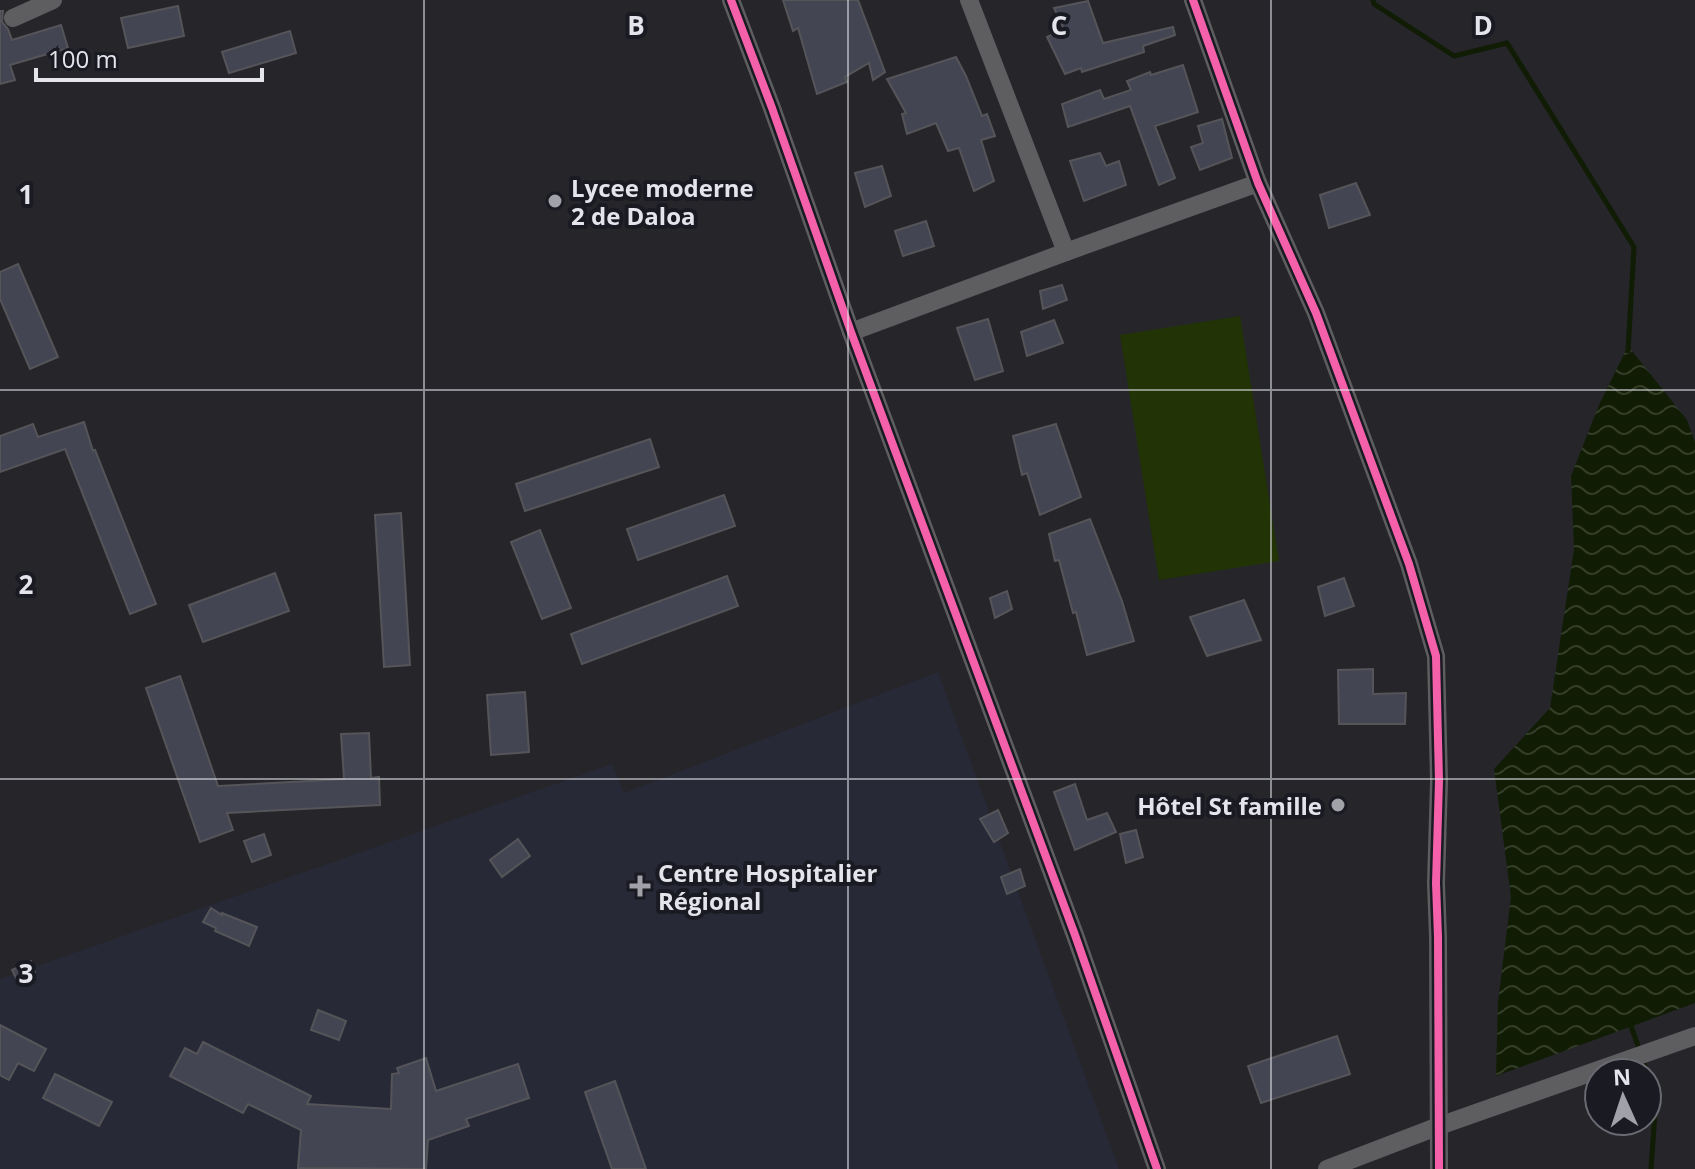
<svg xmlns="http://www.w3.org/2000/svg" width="1695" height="1169" viewBox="0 0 1695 1169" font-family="'Open Sans',sans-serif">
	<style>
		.built { fill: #282936 }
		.garden { fill: #223406 }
		.water { fill: url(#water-waves) }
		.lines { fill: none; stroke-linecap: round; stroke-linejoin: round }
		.stream { stroke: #101c04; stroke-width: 5 }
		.building { fill: #434553; stroke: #555559; stroke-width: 2 }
		.minor { stroke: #5e5e60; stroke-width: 18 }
		.cycleway-casing { stroke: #191a22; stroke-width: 13 }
		.cycleway { stroke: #f560ab; stroke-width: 8 }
		.grid { fill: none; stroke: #e4e5eb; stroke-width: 2; stroke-opacity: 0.55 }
		.poi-dot { fill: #a1a2a7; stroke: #191a22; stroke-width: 3 }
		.labels { text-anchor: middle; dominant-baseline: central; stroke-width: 8; stroke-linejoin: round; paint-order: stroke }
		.poi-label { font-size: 24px; font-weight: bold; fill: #e4e5eb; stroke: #191a22; text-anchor: start }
		.grid-label { font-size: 26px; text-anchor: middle; font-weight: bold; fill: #e4e5eb; stroke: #191a22; stroke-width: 8; stroke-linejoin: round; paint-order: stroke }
	</style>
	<defs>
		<pattern id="water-waves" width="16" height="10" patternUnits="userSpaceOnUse" patternTransform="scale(2)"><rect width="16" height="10" fill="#101c04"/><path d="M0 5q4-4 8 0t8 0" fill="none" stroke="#333d29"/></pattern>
	</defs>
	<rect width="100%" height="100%" fill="#25252a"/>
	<path class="built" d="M938 672 1119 1169H0V979L612 764 624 793Z"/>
	<path class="garden" d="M1240 316 1279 561 1159 580 1120 335Z"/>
	<path class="water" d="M1628 346 1687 420 1695 442V1003L1496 1076 1498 1002 1511 897 1494 769 1550 708 1574 549 1571 476 1599 405Z"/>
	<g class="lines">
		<g class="stream">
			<path d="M1373 0 1374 4 1454 56 1507 43 1634 247 1628 351"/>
			<path d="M1629 1020 1656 1098 1651 1169"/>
		</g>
	</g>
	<g class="building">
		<path d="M783 0H858L885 72 873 80 869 63 845 77 847 82 817 94 798 28 793 31Z"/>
		<path d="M1088 1 1103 43 1173 27 1175 35 1143 46 1144 52 1082 72 1081 68 1065 74 1047 37 1064 29 1054 8Z"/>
		<path d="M178 6 184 36 128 48 121 18Z"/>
		<path d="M0 11H3L2 22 8 29 12 40 61 25 68 48 10 65 15 80 0 84Z"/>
		<path d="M290 31 296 53 229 73 222 52Z"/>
		<path d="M956 57 966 76 982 116 987 114 995 136 981 140 994 181 974 191 959 148 948 151 936 123 907 134 902 114 906 113 887 79Z"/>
		<path d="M1183 65 1198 112 1155 126 1175 178 1159 185 1130 106 1068 127 1062 104 1100 90 1104 99 1131 90 1127 81 1150 72 1151 75Z"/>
		<path d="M1222 119 1232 158 1200 170 1191 147 1203 143 1198 126Z"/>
		<path d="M1100 153 1106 166 1119 161 1126 185 1084 201 1070 161Z"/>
		<path d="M882 166 891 196 865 207 855 173Z"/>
		<path d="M1356 183 1370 215 1329 228 1320 195Z"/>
		<path d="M926 221 934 246 903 256 895 231Z"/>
		<path d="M18 264 58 357 30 369 0 299V272Z"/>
		<path d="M1062 285 1067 300 1043 309 1040 291Z"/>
		<path d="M988 319 1003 371 975 380 957 328Z"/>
		<path d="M1054 320 1063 343 1027 356 1021 332Z"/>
		<path d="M84 422 93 451 95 450 156 604 130 614 65 449 0 472V436L33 424 38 437Z"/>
		<path d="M1056 424 1081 497 1040 515 1027 473 1022 475 1013 436Z"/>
		<path d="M650 439 659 467 525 511 516 484Z"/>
		<path d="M724 495 735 526 638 560 627 529Z"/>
		<path d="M401 513 410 665 384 667 375 515Z"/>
		<path d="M1090 519 1122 601 1134 641 1087 655 1076 612 1073 613 1059 560 1055 561 1049 534Z"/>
		<path d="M540 530 571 608 542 619 511 542Z"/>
		<path d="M275 573 289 611 203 642 189 605Z"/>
		<path d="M727 576 738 606 582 664 571 634Z"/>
		<path d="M1344 578 1354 606 1325 616 1318 587Z"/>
		<path d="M1007 591 1012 609 995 618 990 598Z"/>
		<path d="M1244 600 1261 640 1207 656 1190 617Z"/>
		<path d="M1373 669V694L1406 693 1405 724H1339L1338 670Z"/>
		<path d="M180 676 218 786 344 779 341 734 369 733 371 778 379 777 380 805 227 813 233 830 200 842 146 688Z"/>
		<path d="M525 692 529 752 491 755 487 695Z"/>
		<path d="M1075 784 1087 820 1107 813 1116 832 1075 850 1054 792Z"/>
		<path d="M998 810 1008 833 994 842 980 819Z"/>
		<path d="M1136 830 1143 857 1126 863 1120 834Z"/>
		<path d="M264 834 271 855 252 862 244 841Z"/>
		<path d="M518 839 530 856 502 877 490 860Z"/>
		<path d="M1020 869 1025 886 1007 894 1001 877Z"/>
		<path d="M211 908 222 915V913L257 927 249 946 215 931 216 928 203 922Z"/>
		<path d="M31 961 35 972 17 980 12 970Z"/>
		<path d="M318 1010 346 1021 339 1040 311 1030Z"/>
		<path d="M0 1025 46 1049 34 1071 18 1063 9 1080 0 1075Z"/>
		<path d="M1337 1036 1350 1074 1261 1103 1248 1066Z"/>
		<path d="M203 1042 311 1096 307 1104 391 1109 392 1074 399 1073 397 1068 426 1058 436 1091 518 1064 529 1098 466 1119 469 1126 428 1140 426 1169 298 1168 301 1130 248 1104 243 1113 170 1076 185 1048 197 1054Z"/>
		<path d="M55 1074 112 1102 99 1126 43 1098Z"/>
		<path d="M615 1081 646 1169H612L585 1092Z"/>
	</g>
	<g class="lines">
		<g class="minor">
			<path d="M731 0 772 108 851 332 1075 935 1157 1169"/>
			<path d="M969 0 1066 252"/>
			<path d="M1193 0 1258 183 1316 313 1409 564 1436 656 1439 781 1436 883 1438 937 1439 1169"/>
			<path d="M13 18 53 0"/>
			<path d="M851 332 1066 252 1258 183"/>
			<path d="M1327 1169 1439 1126 1695 1036"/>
		</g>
		<defs>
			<g id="cycleway">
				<path d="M731 0 772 108 851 332 1075 935 1157 1169"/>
				<path d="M1193 0 1258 183 1316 313 1409 564 1436 656 1439 781 1436 883 1438 937 1439 1169"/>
			</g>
		</defs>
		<use href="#cycleway" class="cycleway-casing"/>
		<use href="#cycleway" class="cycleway"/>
	</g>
	<path class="grid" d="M424 0V1169M848 0V1169M1271 0V1169M0 390H1695M0 779H1695"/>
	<g class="poi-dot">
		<circle cx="555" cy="201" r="8"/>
		<circle cx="1338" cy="805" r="8"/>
		<path d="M636 874h8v8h8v8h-8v8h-8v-8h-8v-8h8z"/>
	</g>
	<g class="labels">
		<g class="poi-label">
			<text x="571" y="187">Lycee moderne<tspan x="571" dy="28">2 de Daloa</tspan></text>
			<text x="1322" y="805" text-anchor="end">Hôtel St famille</text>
			<text x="658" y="872">Centre Hospitalier<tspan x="658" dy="28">Régional</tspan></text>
		</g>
	</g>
	<g class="grid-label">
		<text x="636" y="35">B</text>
		<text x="1059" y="35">C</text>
		<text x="1483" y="35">D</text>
		<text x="26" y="204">1</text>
		<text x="26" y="594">2</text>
		<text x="26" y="983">3</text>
	</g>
	<g transform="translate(1623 1097) rotate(357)"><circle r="38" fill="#191a22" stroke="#6a6b72" stroke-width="2"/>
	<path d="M0-6L14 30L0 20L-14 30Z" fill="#a1a2a7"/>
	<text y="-12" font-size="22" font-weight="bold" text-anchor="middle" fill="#e4e5eb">N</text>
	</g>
	<path d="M36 68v12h226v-12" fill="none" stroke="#e4e5eb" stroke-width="4"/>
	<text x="48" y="68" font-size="24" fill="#e4e5eb" stroke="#191a22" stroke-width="6" paint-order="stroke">100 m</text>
</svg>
